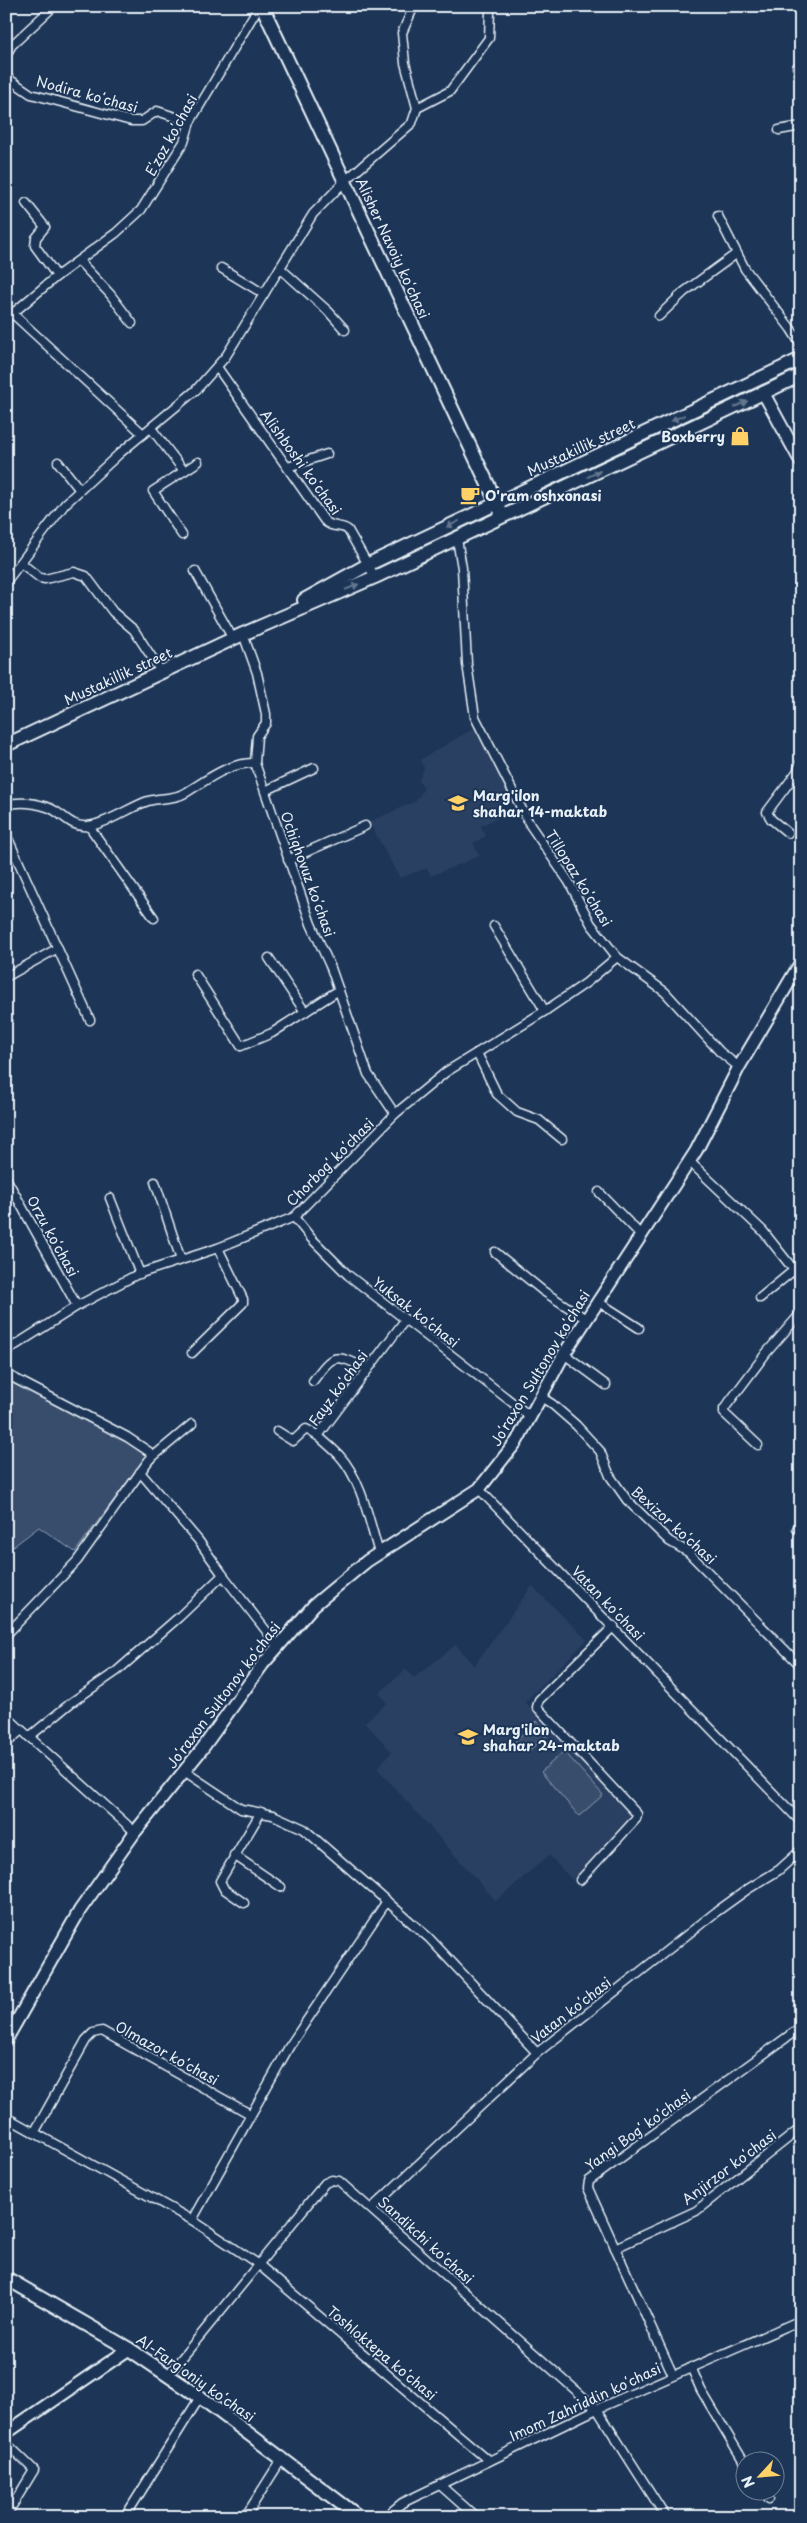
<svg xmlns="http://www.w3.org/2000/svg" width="807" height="2523" viewBox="0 0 807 2523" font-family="'Playpen Sans',sans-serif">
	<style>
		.built { fill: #2a4162 }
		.green { fill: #374d6c; stroke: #909fb2 }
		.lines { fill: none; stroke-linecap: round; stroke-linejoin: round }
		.street-casing { stroke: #e8f1f8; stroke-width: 11 }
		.secondary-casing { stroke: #e8f1f8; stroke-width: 15 }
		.primary-casing { stroke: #e8f1f8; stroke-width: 16 }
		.street { stroke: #1d3557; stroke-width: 8 }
		.secondary { stroke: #1d3557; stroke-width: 11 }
		.primary { stroke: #1d3557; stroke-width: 12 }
		.oneway { fill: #64778f }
		.labels { text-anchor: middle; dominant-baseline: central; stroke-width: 4; stroke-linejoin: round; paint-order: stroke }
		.street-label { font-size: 14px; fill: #e8f1f8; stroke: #1d3557 }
		.poi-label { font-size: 14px; font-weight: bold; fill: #e8f1f8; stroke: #1d3557; text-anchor: start }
	</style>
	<rect width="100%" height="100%" fill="#1d3557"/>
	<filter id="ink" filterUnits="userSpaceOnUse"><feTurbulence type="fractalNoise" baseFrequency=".02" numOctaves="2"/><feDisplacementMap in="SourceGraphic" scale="10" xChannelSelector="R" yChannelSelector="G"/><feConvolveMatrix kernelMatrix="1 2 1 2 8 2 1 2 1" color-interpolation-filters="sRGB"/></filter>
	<g filter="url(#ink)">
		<g class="built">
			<path d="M476 727 515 797 501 805 505 814 481 826 486 836 473 843 479 856 431 876 427 868 400 878 369 822 416 801 424 788 419 781 424 768 420 760Z"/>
			<path d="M532 1586 587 1640 525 1702 635 1818 572 1880 549 1855 496 1901 377 1768 392 1752 365 1722 387 1703 379 1693 406 1669 414 1678 456 1645 474 1666Z"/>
		</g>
		<g class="green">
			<path d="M6 1379 62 1405 148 1454 75 1552 39 1527 6 1552Z"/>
			<path d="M537 1721 549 1734 526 1753 515 1741Z"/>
			<path d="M564 1751 603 1795 579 1816 541 1772Z"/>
		</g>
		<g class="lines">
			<defs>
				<g id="street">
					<path d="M6 55 12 45 54 6"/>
					<path d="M797 67 801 75"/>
					<path d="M6 77 31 94 131 121H142L157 111 190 122"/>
					<path d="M417 108 450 91 489 38 490 11"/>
					<path d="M779 130 801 126"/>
					<path d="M26 203 45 227 36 238 35 246 57 276"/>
					<path d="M718 216 745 269 791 329 801 345"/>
					<path d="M79 261 110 294 132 323"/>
					<path d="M221 268 264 294"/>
					<path d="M280 268 328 311 345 330"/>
					<path d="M12 313 143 434"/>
					<path d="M659 316 684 292 736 254"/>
					<path d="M6 319 57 276 116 233 141 210 184 142 190 122 259 6"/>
					<path d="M217 367 324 520C331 529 341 524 348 530L375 577"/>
					<path d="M151 428 184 471"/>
					<path d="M58 462 80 490"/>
					<path d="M288 467 327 454"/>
					<path d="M182 535 153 491 198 462"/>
					<path d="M457 539 462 568 467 664 475 717 530 825 569 882 591 924 617 957 665 992 720 1052 739 1067"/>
					<path d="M21 563 40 578 45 579 74 572 86 576 113 612 134 630 162 673"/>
					<path d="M195 571 233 639"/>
					<path d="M6 582 65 504 120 453 196 390 226 356 313 214 345 181 412 123 417 108 405 63 402 33 414 6"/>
					<path d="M243 634 257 673 266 714V723L257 736 255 763 311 924 331 968 368 1074 395 1114"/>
					<path d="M265 791 314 768"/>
					<path d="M6 805C20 801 34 803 47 807 63 812 69 828 88 826 107 824 130 807 148 801 161 797 173 800 185 793 207 780 229 762 255 763"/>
					<path d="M89 826 154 918"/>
					<path d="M788 833 771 819 767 812 797 772 801 762"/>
					<path d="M6 834 90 1020"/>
					<path d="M288 860 365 826"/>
					<path d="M494 926 545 1011"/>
					<path d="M269 958 305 1012"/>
					<path d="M195 974 241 1046 272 1033 339 990"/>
					<path d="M6 977 58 948"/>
					<path d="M477 1053 497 1094 517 1112 539 1120 562 1139"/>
					<path d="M689 1161 763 1231 801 1279"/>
					<path d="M6 1178 77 1306"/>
					<path d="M155 1182 181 1260"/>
					<path d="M599 1192 641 1235"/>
					<path d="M110 1198 140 1274"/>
					<path d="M6 1201 16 1196"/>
					<path d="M294 1217 311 1238 348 1275 531 1417"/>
					<path d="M495 1252 543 1291 586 1319"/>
					<path d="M760 1298 794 1270"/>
					<path d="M597 1301 639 1328"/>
					<path d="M6 1351 77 1306 138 1274 218 1248 294 1217 395 1114 446 1072 545 1011 586 983 617 957"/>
					<path d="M192 1353 243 1303V1299L218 1248"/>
					<path d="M564 1354 606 1385"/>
					<path d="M6 1374 127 1437 154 1455"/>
					<path d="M313 1381C334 1352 335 1354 368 1369"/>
					<path d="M541 1397 552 1404 576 1425 600 1451 610 1476 627 1500 669 1541 688 1552 801 1666"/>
					<path d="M277 1431 293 1441 306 1429 318 1436"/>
					<path d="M758 1445 724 1413V1409L767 1352 801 1313"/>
					<path d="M140 1472 198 1540 223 1575 278 1646"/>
					<path d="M479 1489 801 1822"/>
					<path d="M797 1529 801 1526"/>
					<path d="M379 1553C369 1521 362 1480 339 1455 332 1448 325 1442 318 1436L405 1320"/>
					<path d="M6 1635 77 1561 149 1460 192 1424"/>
					<path d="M6 1716 135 1832"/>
					<path d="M29 1737 72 1702 117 1671 179 1617 223 1575"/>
					<path d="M6 1744 21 1730"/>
					<path d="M184 1771 241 1809 273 1815 304 1829 429 1938 537 2053"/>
					<path d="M234 1855 281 1887"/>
					<path d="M580 1880 636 1819 637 1814 537 1707 539 1700 614 1626"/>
					<path d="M244 1903 224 1889 220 1881 261 1812"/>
					<path d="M6 2117 192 2220 258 2264 489 2461"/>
					<path d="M34 2133 86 2040 93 2033 102 2031 250 2114"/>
					<path d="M372 2208 537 2053 716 1912 748 1889 779 1870 801 1850"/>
					<path d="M192 2220 289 2047 387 1901"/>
					<path d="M615 2248 696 2211 801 2128"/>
					<path d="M691 2367 701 2390 744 2462"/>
					<path d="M168 2375 325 2183 332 2180 339 2181 597 2409 666 2517"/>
					<path d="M673 2375 588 2188 589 2181 801 2027"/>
					<path d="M6 2443 34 2470 6 2516"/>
					<path d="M440 2485 476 2517"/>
					<path d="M763 2490 769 2499"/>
					<path d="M125 2517 200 2397"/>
					<path d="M245 2517 283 2457"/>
					<path d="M385 2517 402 2503 597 2409 801 2320"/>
				</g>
				<g id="secondary">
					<path d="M764 394 801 462"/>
					<path d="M6 2040 80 1910 135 1832 202 1749 263 1664 314 1605 367 1561 479 1489 517 1441 564 1354 696 1151 739 1067 801 962"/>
					<path d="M6 2433 129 2349"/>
				</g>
				<g id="primary">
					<path d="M262 6 500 510"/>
					<path d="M304 600 369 564 801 359"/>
					<path d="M6 745 243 634 375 577 801 375"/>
					<path d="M6 2278 129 2349 200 2397 359 2517"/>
				</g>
			</defs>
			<use href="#street" class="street-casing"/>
			<use href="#secondary" class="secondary-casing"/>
			<use href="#primary" class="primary-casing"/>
			<use href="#street" class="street"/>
			<use href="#secondary" class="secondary"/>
			<use href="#primary" class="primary"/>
		</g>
		<defs><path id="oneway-solid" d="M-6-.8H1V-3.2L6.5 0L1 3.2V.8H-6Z" transform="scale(1.25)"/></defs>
		<g class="oneway">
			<use href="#oneway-solid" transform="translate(741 404) rotate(-25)"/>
			<use href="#oneway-solid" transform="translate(678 418) rotate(155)"/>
			<use href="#oneway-solid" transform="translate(594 474) rotate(-25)"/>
			<use href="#oneway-solid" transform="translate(453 524) rotate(154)"/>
			<use href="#oneway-solid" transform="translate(352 587) rotate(-23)"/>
		</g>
	</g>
	<defs>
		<symbol id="shop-bare" viewBox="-9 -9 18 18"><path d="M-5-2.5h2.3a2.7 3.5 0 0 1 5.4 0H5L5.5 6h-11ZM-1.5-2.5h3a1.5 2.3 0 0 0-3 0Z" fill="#ffd166" stroke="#1d3557" stroke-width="2.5" paint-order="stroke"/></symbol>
		<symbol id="cafe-bare" viewBox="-9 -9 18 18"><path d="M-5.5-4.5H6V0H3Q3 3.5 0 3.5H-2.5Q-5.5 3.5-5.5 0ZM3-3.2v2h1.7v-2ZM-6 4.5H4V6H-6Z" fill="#ffd166" stroke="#1d3557" stroke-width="2.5" paint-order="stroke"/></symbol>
		<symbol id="school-bare" viewBox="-9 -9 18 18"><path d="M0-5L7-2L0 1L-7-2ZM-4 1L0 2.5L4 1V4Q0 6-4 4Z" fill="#ffd166" stroke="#1d3557" stroke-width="2.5" paint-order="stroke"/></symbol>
	</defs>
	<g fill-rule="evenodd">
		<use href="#shop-bare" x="726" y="422" width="28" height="28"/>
		<use href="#cafe-bare" x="456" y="481" width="28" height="28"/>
		<use href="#school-bare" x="444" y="789" width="28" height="28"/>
		<use href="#school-bare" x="454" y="1723" width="28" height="28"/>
	</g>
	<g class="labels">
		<g class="street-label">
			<text transform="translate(87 94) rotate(15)">Nodira koʻchasi</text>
			<text transform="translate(171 135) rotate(-61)">Eʻzoz koʻchasi</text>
			<text transform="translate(393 248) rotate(65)">Alisher Navoiy koʻchasi</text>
			<text transform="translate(581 447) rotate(-25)">Mustakillik street</text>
			<text transform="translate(301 462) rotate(54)">Alishboshi koʻchasi</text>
			<text transform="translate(118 676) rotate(-25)">Mustakillik street</text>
			<text transform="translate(308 874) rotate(70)">Ochiqhovuz koʻchasi</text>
			<text transform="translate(579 878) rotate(58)">Tillopaz koʻchasi</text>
			<text transform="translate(330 1162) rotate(-45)">Chorbogʻ koʻchasi</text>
			<text transform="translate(53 1236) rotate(61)">Orzu koʻchasi</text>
			<text transform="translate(416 1312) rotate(38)">Yuksak koʻchasi</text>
			<text transform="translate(540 1368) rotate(-59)">Joʻraxon Sultonov koʻchasi</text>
			<text transform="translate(338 1388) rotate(-54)">Fayz koʻchasi</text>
			<text transform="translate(674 1525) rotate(42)">Bexizor koʻchasi</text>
			<text transform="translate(608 1603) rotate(46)">Vatan koʻchasi</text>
			<text transform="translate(223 1695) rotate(-53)">Joʻraxon Sultonov koʻchasi</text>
			<text transform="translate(571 2010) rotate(-38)">Vatan koʻchasi</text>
			<text transform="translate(167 2053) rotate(29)">Olmazor koʻchasi</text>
			<text transform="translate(638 2130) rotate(-36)">Yangi Bogʻ koʻchasi</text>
			<text transform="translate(729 2167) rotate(-37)">Anjirzor koʻchasi</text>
			<text transform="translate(426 2240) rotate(42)">Sandikchi koʻchasi</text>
			<text transform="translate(382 2353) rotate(40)">Toshloktepa koʻchasi</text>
			<text transform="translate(196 2378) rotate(35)">Al-Fargʻoniy koʻchasi</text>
			<text transform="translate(585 2402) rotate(-25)">Imom Zahriddin koʻchasi</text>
		</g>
		<g class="poi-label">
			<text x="725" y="436" text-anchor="end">Boxberry</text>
			<text x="485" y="495">O'ram oshxonasi</text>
			<text x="473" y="795">Marg'ilon<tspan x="473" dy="16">shahar 14-maktab</tspan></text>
			<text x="483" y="1729">Marg'ilon<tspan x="483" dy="16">shahar 24-maktab</tspan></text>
		</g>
	</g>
	<rect width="807" height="2523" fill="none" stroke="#1d3557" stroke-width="25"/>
	<rect x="12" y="12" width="782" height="2498" fill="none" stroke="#e8f1f8" stroke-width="2" filter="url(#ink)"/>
	<g transform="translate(760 2476) rotate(244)"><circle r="24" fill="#1d3557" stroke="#6e8097"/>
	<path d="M0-4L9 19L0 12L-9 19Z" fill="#ffd166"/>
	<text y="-8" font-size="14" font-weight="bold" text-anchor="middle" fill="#e8f1f8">N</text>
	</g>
</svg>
